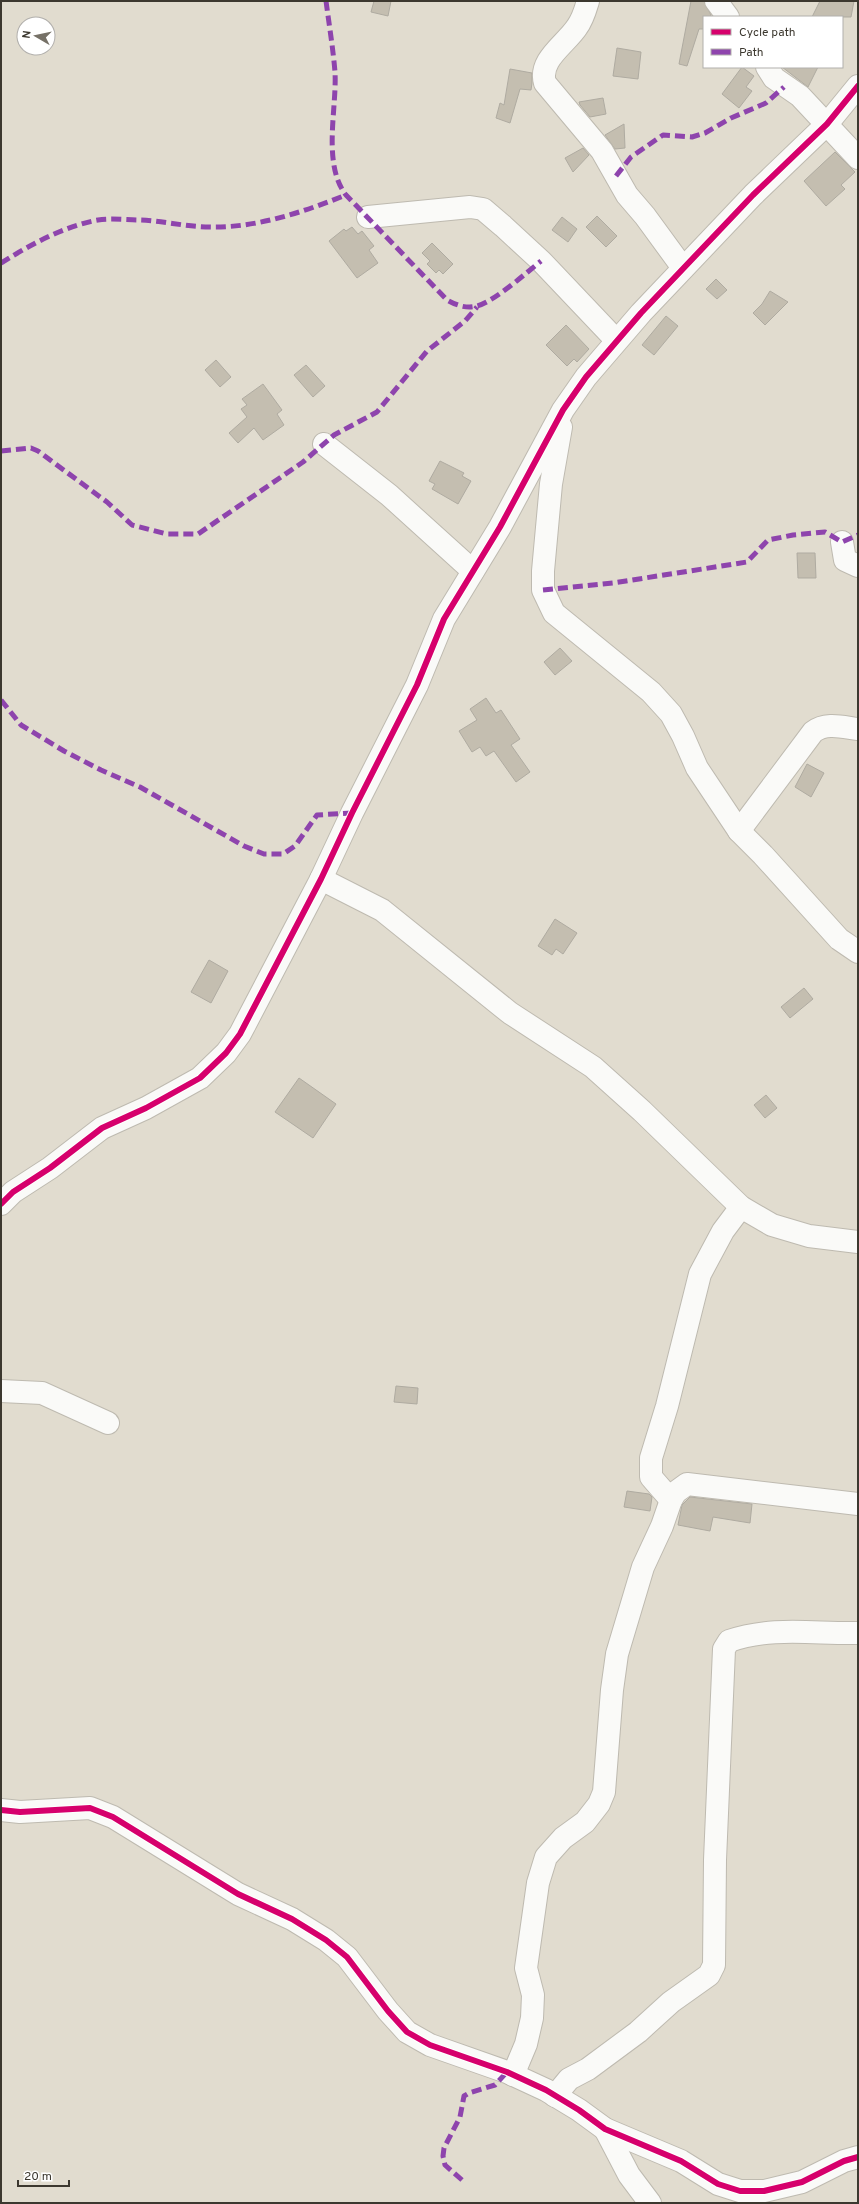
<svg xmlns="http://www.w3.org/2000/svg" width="859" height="2204" viewBox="0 0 859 2204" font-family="Overpass,sans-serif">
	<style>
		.building { fill: #c4beb0; stroke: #afaba1 }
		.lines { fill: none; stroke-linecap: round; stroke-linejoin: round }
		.minor-casing { stroke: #bebab0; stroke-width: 24 }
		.minor { stroke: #fafaf8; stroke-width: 22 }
		.quiet { stroke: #8e44ad; stroke-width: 5; stroke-dasharray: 10 5; stroke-linecap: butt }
		.cycleway-casing { stroke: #fff; stroke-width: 8 }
		.cycleway { stroke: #d6006c; stroke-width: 6 }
	</style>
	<rect width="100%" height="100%" fill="#e1dccf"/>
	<g class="building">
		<path d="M374 1H391L388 16 371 12Z"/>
		<path d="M691 1H704L711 15 710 17H704V29H699L687 66 679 64Z"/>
		<path d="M820 1H854L851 17H812Z"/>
		<path d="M617 48 641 52 638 79 613 76Z"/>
		<path d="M742 67 754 76 746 87 752 91 739 108 722 94Z"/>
		<path d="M782 67H818L808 87Z"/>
		<path d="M510 69 532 73V83L531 90 520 89 510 123 496 118 500 103 504 105Z"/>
		<path d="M603 98 606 114 590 117 580 105 579 102Z"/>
		<path d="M624 124 625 148 615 149 605 135Z"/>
		<path d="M583 148 589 155 573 172 565 158Z"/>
		<path d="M835 152 855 172 841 185 845 189 826 206 804 181Z"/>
		<path d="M597 216 617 236 606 247 586 227Z"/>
		<path d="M562 217 577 229 568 242 552 230Z"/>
		<path d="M352 227 358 234 362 231 374 246 369 250 378 263 357 278 329 241 344 229 346 231Z"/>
		<path d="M432 243 453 264 443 274 439 270 436 273 427 264 430 261 422 253Z"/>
		<path d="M716 279 727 290 717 299 706 289Z"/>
		<path d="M770 291 788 302 765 325 753 313 762 304Z"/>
		<path d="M666 316 678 326 654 355 642 345Z"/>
		<path d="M566 325 589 349 577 362 574 359 567 366 546 345Z"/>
		<path d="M216 360 231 377 220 387 205 370Z"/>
		<path d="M306 365 325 386 313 397 294 375Z"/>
		<path d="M263 384 282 410 277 414 284 425 263 440 254 428 238 443 229 433 247 417 241 409 247 405 242 399Z"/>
		<path d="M440 461 464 473 462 476 471 481 458 504 432 489 435 484 429 481Z"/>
		<path d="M797 553H815L816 578H798Z"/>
		<path d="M560 648 572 661 555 675 544 662Z"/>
		<path d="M486 698 496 713 501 710 520 739 511 745 530 772 516 782 494 751 486 756 480 747 472 752 459 731 477 720 470 709Z"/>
		<path d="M807 764 824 773 811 797 795 787Z"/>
		<path d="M555 919 577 933 563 954 556 949 552 955 538 946Z"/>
		<path d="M209 960 228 971 211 1003 191 992Z"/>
		<path d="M804 988 813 999 790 1018 781 1007Z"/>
		<path d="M299 1078 336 1104 313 1138 275 1112Z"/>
		<path d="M766 1095 777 1108 765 1118 754 1105Z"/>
		<path d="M396 1386 418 1388 417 1404 394 1402Z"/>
		<path d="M627 1491 649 1494 652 1497 650 1511 624 1507Z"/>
		<path d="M690 1497 752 1504 750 1523 713 1517 710 1531 678 1525 682 1505Z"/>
	</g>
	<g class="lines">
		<defs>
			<g id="minor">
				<path d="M588 1C585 11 583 19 577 27 566 44 538 60 545 83L602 151 627 195 645 216 683 268"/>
				<path d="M716 1 728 17"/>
				<path d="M767 67 774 78 800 96 858 158"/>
				<path d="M368 217 470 207 483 209 503 226 541 261 616 340"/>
				<path d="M561 427 551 484 543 571V590L554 613 651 692 671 714 683 736 697 768 739 831 763 855 839 939 858 952"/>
				<path d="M324 444 389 495 473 571"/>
				<path d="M842 542 845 560 858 566"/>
				<path d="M739 831 813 732C826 722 842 727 858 729"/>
				<path d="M321 879 382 910 510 1013 593 1067 642 1111 741 1207 772 1225 809 1236 858 1242"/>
				<path d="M1 1204 13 1192 50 1168 102 1128 146 1108 200 1078 226 1053 240 1034 321 879 352 813 417 685 444 619 500 527 563 410 586 377 641 313 753 195 827 124 858 86"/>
				<path d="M1 1391 42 1393 108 1423"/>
				<path d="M671 1500 651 1477V1458L667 1406 700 1274 723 1231 741 1207"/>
				<path d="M1 1810 20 1812 90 1808 113 1817 238 1894 292 1919 326 1940 347 1957 388 2011 407 2032 430 2045 507 2072 546 2090 579 2110 605 2129 681 2161 718 2184 740 2191H764L802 2182 844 2161 858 2157"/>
				<path d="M513 2075 526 2044 532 2018 533 1995 526 1968 538 1883 546 1857 563 1838 585 1822 599 1804 604 1792 612 1690 617 1654 643 1567 662 1526 671 1500 676 1492 687 1484 858 1504"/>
				<path d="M555 2096 569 2079 588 2069 638 2032 671 2002 709 1975 714 1965 715 1860 724 1649 729 1641C772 1626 814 1634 858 1633"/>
				<path d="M605 2129 629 2175 650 2203"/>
			</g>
		</defs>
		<use href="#minor" class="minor-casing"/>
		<use href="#minor" class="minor"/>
		<g class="quiet">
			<path d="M326 1C329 24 333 48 335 72 337 109 322 164 346 195L447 300C456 305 466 309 477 306 495 301 526 273 541 261"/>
			<path d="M616 176 631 157 663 135 692 137 705 133 731 118 766 103 784 87"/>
			<path d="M1 263C30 245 64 226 98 220 111 218 127 220 141 220 164 221 187 227 210 227 257 228 303 212 346 195"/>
			<path d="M1 451 31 448 38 451 107 502 132 525 167 534H198L303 462 334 435 377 412 427 351 465 321 477 307"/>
			<path d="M543 590 613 583 747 562 768 540 793 535 825 532 842 542 858 535"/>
			<path d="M1 700 21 725 64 751 101 770 140 787 244 846 264 854H283L295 846 317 815 352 813"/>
			<path d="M462 2180 445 2165 443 2156 444 2148 460 2117 464 2096 469 2093 495 2085 507 2072"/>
		</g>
		<defs>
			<g id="cycleway">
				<path d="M1 1204 13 1192 50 1168 102 1128 146 1108 200 1078 226 1053 240 1034 321 879 352 813 417 685 444 619 500 527 563 410 586 377 641 313 753 195 827 124 858 86"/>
				<path d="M1 1810 20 1812 90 1808 113 1817 238 1894 292 1919 326 1940 347 1957 388 2011 407 2032 430 2045 507 2072 546 2090 579 2110 605 2129 681 2161 718 2184 740 2191H764L802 2182 844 2161 858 2157"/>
			</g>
		</defs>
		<use href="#cycleway" class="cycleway-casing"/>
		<use href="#cycleway" class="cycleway"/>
	</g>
	<rect width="859" height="2204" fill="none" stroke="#3c382f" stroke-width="4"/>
	<rect x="703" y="16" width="140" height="52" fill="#ffffff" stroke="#b1afac"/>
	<rect x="711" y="29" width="20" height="6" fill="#d6006c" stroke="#b1afac"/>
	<text x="739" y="36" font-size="12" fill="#3c382f">Cycle path</text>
	<rect x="711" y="49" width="20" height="6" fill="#8e44ad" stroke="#b1afac"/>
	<text x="739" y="56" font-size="12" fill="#3c382f">Path</text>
	<g transform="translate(36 36) rotate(279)"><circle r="19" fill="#ffffff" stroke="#b1afac"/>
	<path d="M0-3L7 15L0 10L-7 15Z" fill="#767167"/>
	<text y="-6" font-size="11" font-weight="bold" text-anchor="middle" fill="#3c382f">N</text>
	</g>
	<path d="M18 2180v6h51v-6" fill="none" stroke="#3c382f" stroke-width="2"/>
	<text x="24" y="2180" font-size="12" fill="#3c382f" stroke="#ffffff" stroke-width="3" paint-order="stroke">20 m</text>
</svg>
